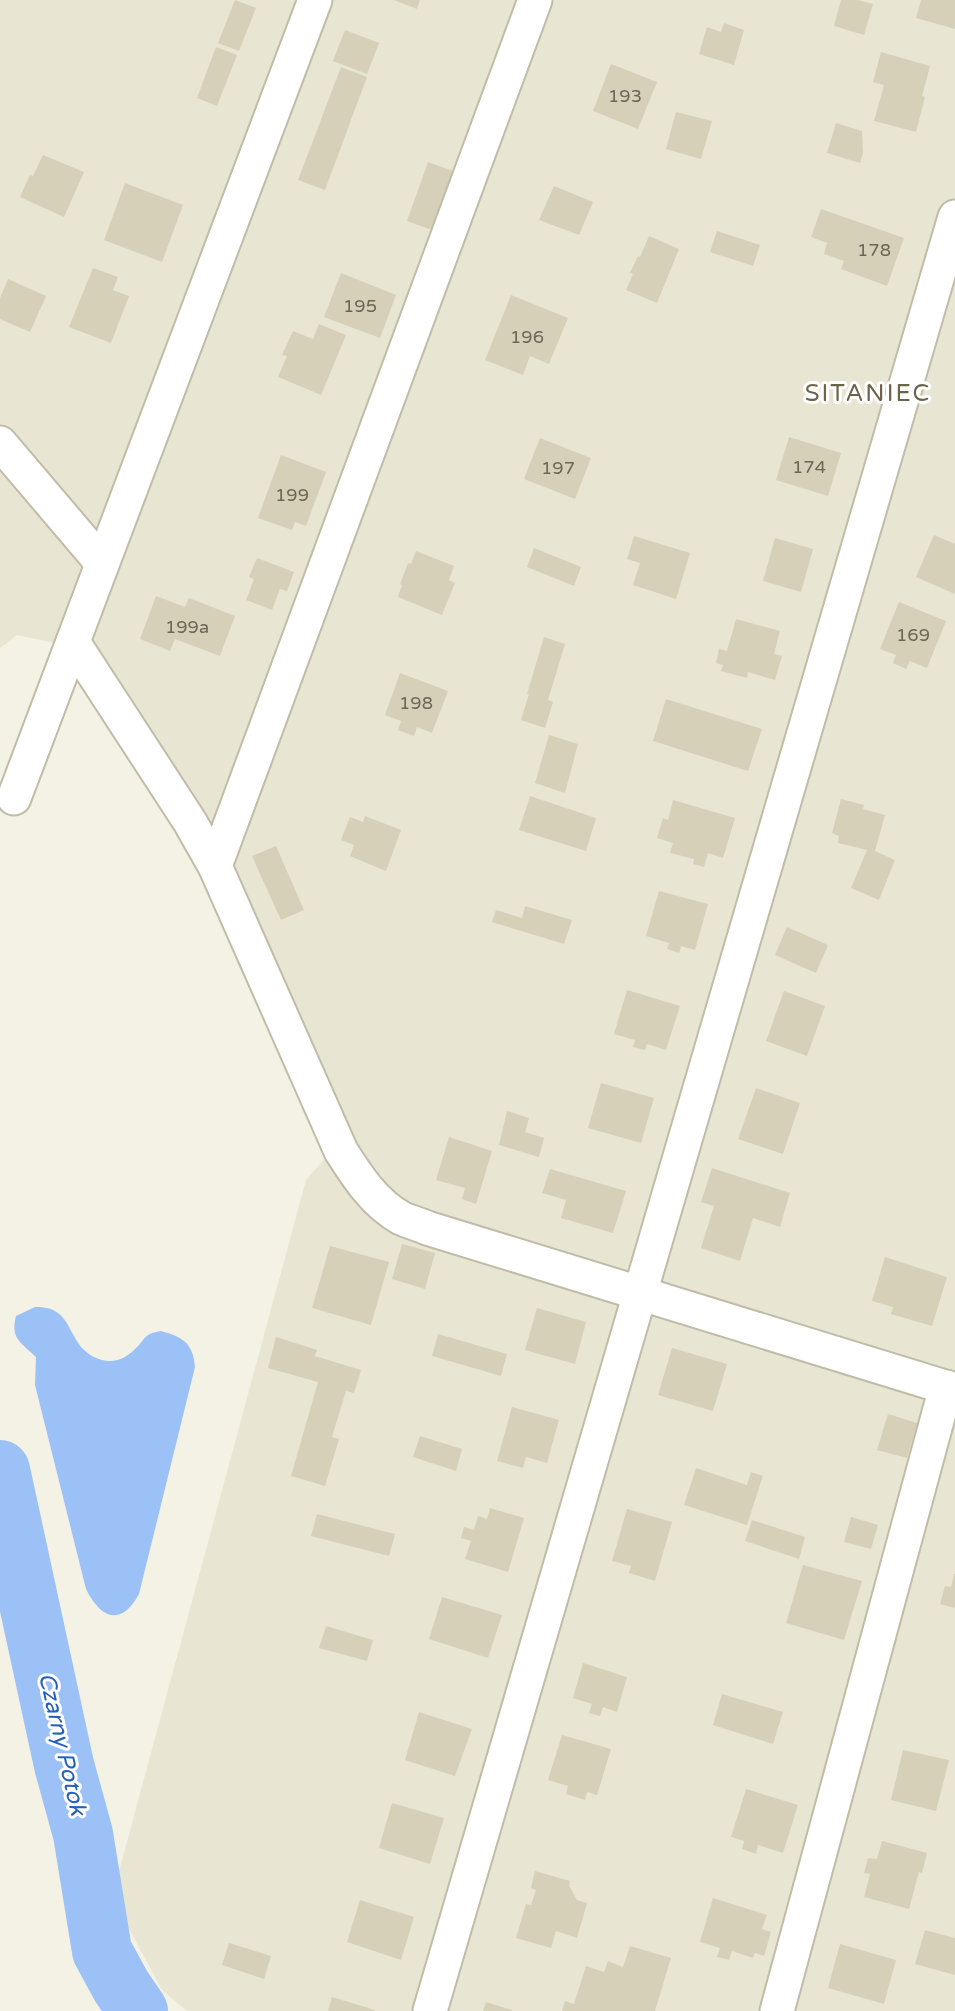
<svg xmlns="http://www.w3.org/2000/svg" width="955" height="2011" viewBox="0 0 955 2011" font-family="'Varela Round',sans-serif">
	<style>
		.residential { fill: #e8e5d3 }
		.water { fill: #9cc1f6 }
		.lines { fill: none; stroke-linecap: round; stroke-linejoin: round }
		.river { stroke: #9cc1f6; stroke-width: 60 }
		.building { fill: #d7d0b9 }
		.street-casing { stroke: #c0bca7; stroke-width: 37 }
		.street { stroke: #fff; stroke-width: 33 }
		.labels { text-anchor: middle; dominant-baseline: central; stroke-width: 6; stroke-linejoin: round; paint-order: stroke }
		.number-label { font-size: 18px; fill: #6b6655 }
		.water-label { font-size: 23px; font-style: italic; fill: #2460bc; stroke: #fff }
		.quarter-label { font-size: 24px; letter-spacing: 2px; fill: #6b644a; stroke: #fff }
	</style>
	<rect width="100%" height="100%" fill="#f4f2e5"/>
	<path class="residential" d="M0 0H955V2011H187L162 1990 112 1897 306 1180 342 1139 92 651 17 635 0 648Z"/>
	<path class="water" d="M35 1307C75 1306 65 1342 94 1357 112 1366 126 1359 138 1346 142 1342 145 1336 150 1334 154 1332 157 1332 161 1331 183 1337 193 1343 195 1367L139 1594C121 1627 101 1619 86 1589L35 1385 36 1357C21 1342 10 1339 16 1316Z"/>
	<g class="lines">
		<path class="river" d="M0 1470 64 1765 83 1834 102 1951 121 1986 138 2011"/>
	</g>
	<g class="building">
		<path d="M235 0 256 8 239 51 218 43Z"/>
		<path d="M394 0H420L417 9Z"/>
		<path d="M841 0H858L873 4 864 35 834 26Z"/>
		<path d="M921 0H955V29L916 18Z"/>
		<path d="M724 23 744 30 734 65 699 54 707 27 721 32Z"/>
		<path d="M345 30 379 43 367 74 333 61Z"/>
		<path d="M216 47 237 55 217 106 197 98Z"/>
		<path d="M881 52 930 66 922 96 925 97 916 132 874 121 884 85 873 82Z"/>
		<path d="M611 64 657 82 638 129 593 111Z"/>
		<path d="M341 67 367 77 325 190 298 180Z"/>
		<path d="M676 112 712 121 701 159 666 149Z"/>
		<path d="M836 123 862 131 863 153 860 163 827 153Z"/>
		<path d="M43 155 84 172 64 217 20 197 30 175 33 176Z"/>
		<path d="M428 162 456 172 435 231 407 221Z"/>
		<path d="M125 183 183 205 162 262 104 240Z"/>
		<path d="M554 186 593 202 579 235 539 220Z"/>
		<path d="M821 209 904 238 887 286 841 269 844 261 824 254 827 243 811 237Z"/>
		<path d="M717 231 760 245 753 266 710 252Z"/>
		<path d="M649 236 679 249 657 303 626 290 633 274 630 273 638 256 640 257Z"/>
		<path d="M93 268 118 277 113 290 129 296 111 343 69 327Z"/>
		<path d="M341 273 396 295 380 338 324 317Z"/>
		<path d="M8 279 46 296 30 332 0 319V298Z"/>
		<path d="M511 295 568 318 549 364 530 356 523 375 485 360Z"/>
		<path d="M319 324 346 335 321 395 278 377 287 356 282 355 293 331 313 339Z"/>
		<path d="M789 437 841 453 828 496 776 480Z"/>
		<path d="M540 438 591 458 575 499 524 479Z"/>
		<path d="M281 455 326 472 306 526 295 522 292 530 258 518Z"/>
		<path d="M934 535 955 544V594L916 577Z"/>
		<path d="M634 536 690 553 676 599 633 585 640 563 627 559Z"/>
		<path d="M775 538 813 549 801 592 763 581Z"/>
		<path d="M534 548 581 567 574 586 527 567Z"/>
		<path d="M416 551 454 566 449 580 455 583 442 615 398 597 402 585 400 584 408 563 411 564Z"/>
		<path d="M257 558 294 572 287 591 280 589 272 610 246 600 254 579 249 577Z"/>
		<path d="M156 596 185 607 189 598 235 616 220 656 175 639 170 651 140 639Z"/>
		<path d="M899 602 946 621 927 668 910 661 906 669 893 663 896 655 880 649Z"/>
		<path d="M736 619 780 631 774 654 782 656 775 680 748 672 747 678 721 671 723 665 716 663 719 649 727 651Z"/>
		<path d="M544 637 565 644 548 700 553 702 545 728 521 720 529 694H527Z"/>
		<path d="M400 673 448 691 432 733 417 727 414 736 398 730 401 721 385 715Z"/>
		<path d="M666 699 762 729 748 771 653 741Z"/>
		<path d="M549 735 578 744 565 793 535 783Z"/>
		<path d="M530 796 596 818 586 851 519 830Z"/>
		<path d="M841 799 864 805 863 809 885 815 875 851 895 860 879 900 851 888 867 850 838 843 839 836 832 833Z"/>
		<path d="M673 800 735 818 723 858 708 853 704 867 693 864 694 859 670 853 673 843 657 838 663 818 668 820Z"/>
		<path d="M365 816 401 830 386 871 350 856 354 845 341 840 350 817 363 822Z"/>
		<path d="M276 846 304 910 281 920 252 856Z"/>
		<path d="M659 891 708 904 695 950 681 946 679 953 667 949 669 943 646 936Z"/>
		<path d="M525 906 572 920 564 944 492 922 496 910 522 918Z"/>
		<path d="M787 927 828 945 816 973 775 955Z"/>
		<path d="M627 990 680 1006 666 1050 647 1044 645 1050 633 1047 635 1040 614 1034Z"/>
		<path d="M784 991 825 1006 807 1056 766 1041Z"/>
		<path d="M601 1083 654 1098 641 1143 588 1128Z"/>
		<path d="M756 1088 800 1103 783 1154 738 1139Z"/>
		<path d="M507 1111 529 1118 525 1132 544 1138 539 1157 499 1145Z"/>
		<path d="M449 1137 492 1151 476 1204 462 1199 465 1188 436 1180Z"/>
		<path d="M712 1168 790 1193 780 1227 753 1218 740 1261 701 1248 714 1206 701 1202Z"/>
		<path d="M550 1169 626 1191 613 1233 561 1218 566 1200 542 1193Z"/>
		<path d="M402 1244 435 1253 425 1289 392 1279Z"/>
		<path d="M330 1246 389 1262 371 1325 312 1308Z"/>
		<path d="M885 1257 947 1277 932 1326 891 1314 893 1307 872 1301Z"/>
		<path d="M537 1308 586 1322 575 1364 525 1350Z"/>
		<path d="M438 1334 507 1354 501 1376 432 1356Z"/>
		<path d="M276 1337 317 1350 315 1356 361 1370 354 1393 346 1391 332 1437 339 1439 325 1486 291 1476 318 1382 268 1368Z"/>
		<path d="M672 1348 727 1364 713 1411 658 1395Z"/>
		<path d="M512 1407 559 1420 547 1463 526 1457 523 1468 497 1461Z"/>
		<path d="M888 1414 917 1423 907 1458 877 1450Z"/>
		<path d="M420 1436 462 1449 456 1471 413 1457Z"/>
		<path d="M696 1468 747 1485 751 1472 763 1476 747 1525 684 1505Z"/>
		<path d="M490 1508 524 1518 508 1572 465 1559 471 1541 461 1538 464 1527 474 1530 478 1516 487 1519Z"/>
		<path d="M627 1509 672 1522 655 1581 629 1573 631 1566 612 1561Z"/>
		<path d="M317 1514 395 1534 389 1556 311 1536Z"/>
		<path d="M851 1517 878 1525 871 1549 844 1542Z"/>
		<path d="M752 1520 805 1537 799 1559 745 1541Z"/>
		<path d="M803 1565 862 1581 844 1640 786 1623Z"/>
		<path d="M954 1574H955V1608L940 1604 945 1586 951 1587Z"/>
		<path d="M442 1597 502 1615 488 1658 429 1639Z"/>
		<path d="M326 1626 373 1640 367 1661 319 1648Z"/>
		<path d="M583 1663 627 1677 617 1712 603 1707 600 1716 589 1713 592 1704 573 1698Z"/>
		<path d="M722 1694 783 1712 773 1744 713 1725Z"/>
		<path d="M419 1712 472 1729 455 1776 405 1760Z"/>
		<path d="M562 1735 611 1749 597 1795 587 1792 585 1800 566 1794 568 1786 548 1780Z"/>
		<path d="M903 1750 949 1760 936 1811 891 1800Z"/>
		<path d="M746 1789 798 1805 783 1853 758 1845 756 1854 742 1849 744 1841 731 1837Z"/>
		<path d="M392 1803 444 1818 430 1864 379 1848Z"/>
		<path d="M882 1841 927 1853 922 1873 919 1872 909 1909 864 1897 870 1874 864 1873 868 1858 877 1859Z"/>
		<path d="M535 1871 570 1881 569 1886 577 1900 587 1903 577 1938 556 1931 551 1948 516 1938 526 1904 531 1905 536 1890 531 1888Z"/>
		<path d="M713 1898 767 1915 762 1929 771 1932 764 1956 755 1953 753 1958 732 1951 729 1960 717 1957 720 1948 700 1942Z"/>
		<path d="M360 1900 414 1917 401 1960 347 1942Z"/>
		<path d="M925 1930 955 1938V1975L915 1964Z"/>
		<path d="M229 1943 271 1956 264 1979 222 1965Z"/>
		<path d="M840 1944 896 1960 884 2004 828 1988Z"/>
		<path d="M630 1946 671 1958 655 2011H562L565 2001 574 2004 586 1966 604 1972 608 1961 623 1967Z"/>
		<path d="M332 1997 375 2010 374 2011H328Z"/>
		<path d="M486 2002 512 2010V2011H483Z"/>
	</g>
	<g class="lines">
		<defs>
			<g id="street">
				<path d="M0 443 102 563"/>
				<path d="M73 642 190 822 215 866 341 1151C357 1176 374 1203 401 1218 409 1222 419 1224 427 1228L955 1390"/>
				<path d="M14 798 315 0"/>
				<path d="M215 866 535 0"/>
				<path d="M430 2011 955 217"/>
				<path d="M777 2011 946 1387"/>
			</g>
		</defs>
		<use href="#street" class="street-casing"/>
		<use href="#street" class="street"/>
	</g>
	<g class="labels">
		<g class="number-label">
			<text x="625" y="96">193</text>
			<text x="874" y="250">178</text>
			<text x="360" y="306">195</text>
			<text x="527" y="337">196</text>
			<text x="809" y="467">174</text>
			<text x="558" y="468">197</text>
			<text x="292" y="495">199</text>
			<text x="187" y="627">199a</text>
			<text x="913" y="635">169</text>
			<text x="416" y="703">198</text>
		</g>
		<g class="water-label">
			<text transform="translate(62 1744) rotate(77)">Czarny Potok</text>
		</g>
		<g class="quarter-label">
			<text x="868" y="393">SITANIEC</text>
		</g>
	</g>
</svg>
